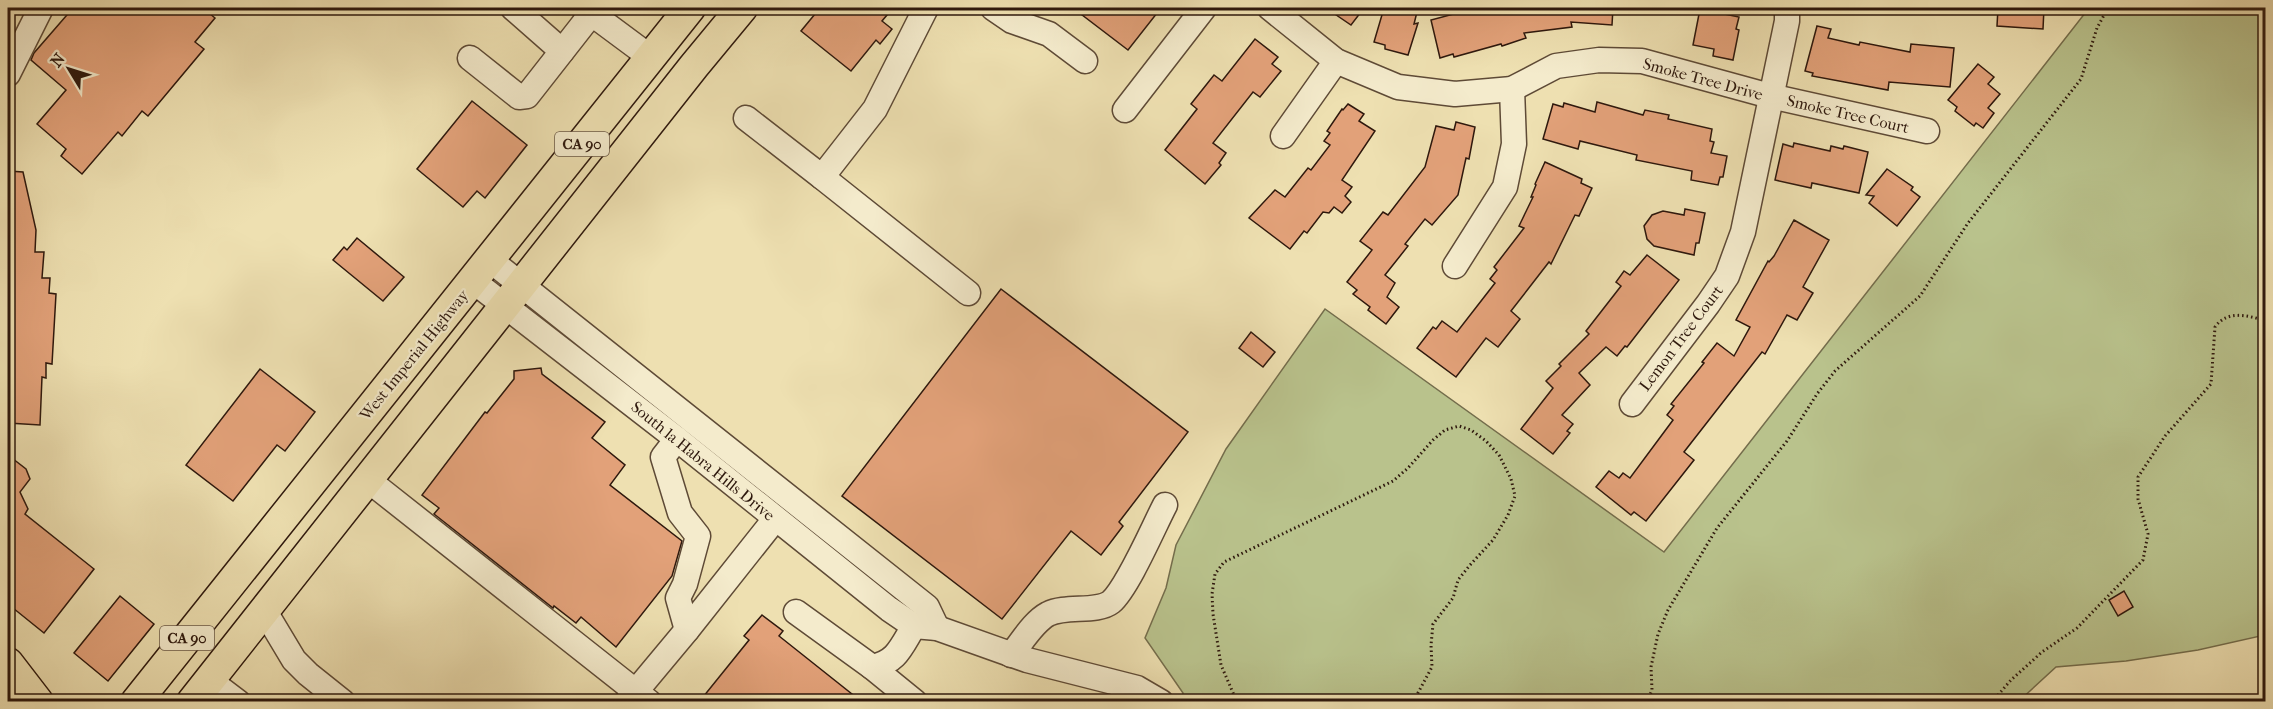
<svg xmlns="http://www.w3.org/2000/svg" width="2273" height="709" viewBox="0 0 2273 709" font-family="'IM FELL French Canon',serif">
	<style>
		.green { fill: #b9c28c; stroke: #746d4c; stroke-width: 1.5 }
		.building { fill: #e2a179; stroke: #2e180d; stroke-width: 1.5 }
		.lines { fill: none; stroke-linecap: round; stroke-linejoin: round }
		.minor-casing { stroke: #5e4a36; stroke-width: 27 }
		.major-casing { stroke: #2e180d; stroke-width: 33 }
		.path { stroke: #2e180d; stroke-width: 3; stroke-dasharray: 1.5 3; stroke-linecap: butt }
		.minor { stroke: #f4ebcc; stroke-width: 24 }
		.major { stroke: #eee0b1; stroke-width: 30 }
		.labels { text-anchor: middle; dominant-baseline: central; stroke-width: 4.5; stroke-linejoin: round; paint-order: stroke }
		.shield { fill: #f4ebcc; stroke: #695746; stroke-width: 1.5 }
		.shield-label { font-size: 15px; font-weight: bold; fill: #2e180d }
		.street-label { font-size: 16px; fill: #2e180d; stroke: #f4ebcc }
	</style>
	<rect width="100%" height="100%" fill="#eee0b1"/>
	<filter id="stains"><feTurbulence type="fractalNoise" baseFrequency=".00333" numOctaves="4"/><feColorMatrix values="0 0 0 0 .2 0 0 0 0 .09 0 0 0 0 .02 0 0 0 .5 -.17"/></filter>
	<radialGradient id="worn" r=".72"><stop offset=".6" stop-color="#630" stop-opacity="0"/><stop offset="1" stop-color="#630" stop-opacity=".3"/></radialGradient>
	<path class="green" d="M2089 8H2265V635L2198 650 2126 661 2056 667 2018 702 1182 701 1183 693 1145 638 1166 588 1176 545 1226 449 1325 309 1664 552Z"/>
	<g class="building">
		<path d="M73 8H203L215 18 195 42 204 49 148 116 142 111 122 136 118 132 82 174 61 156 66 149 37 124 66 90 31 60 34 53Z"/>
		<path d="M820 8H878L887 15 882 21 892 29 880 44 876 40 851 71 801 31Z"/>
		<path d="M1073 8H1161L1128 50Z"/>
		<path d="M1326 8H1364L1351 25Z"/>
		<path d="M1384 8H1418L1414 24 1418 23 1408 55 1385 49V45L1374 42Z"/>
		<path d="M1476 8H1613L1612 25 1571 22 1572 27 1524 33 1526 38 1502 46 1501 44 1454 57 1453 54 1440 58 1431 20Z"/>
		<path d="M1998 8H2044L2043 29 1997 26Z"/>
		<path d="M1700 9 1739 17 1736 29 1739 30 1733 60 1713 56 1714 49 1693 45Z"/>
		<path d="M1817 26 1831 29 1828 38 1859 45 1860 42 1910 52 1911 44 1954 48 1950 87 1889 82 1888 90 1812 76 1813 73 1805 71Z"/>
		<path d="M1255 39 1278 57 1272 64 1281 71 1260 97 1253 92 1213 143 1226 153 1219 163 1221 165 1205 184 1165 150 1197 109 1191 104 1214 75 1222 81Z"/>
		<path d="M1978 64 1994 77 1988 84 2000 94 1988 108 1994 113 1983 128 1976 123 1974 126 1955 111 1957 107 1948 100Z"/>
		<path d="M472 101 527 145 485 198 477 191 463 207 417 169Z"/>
		<path d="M1597 102 1643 115 1645 110 1669 115 1668 119 1712 129 1710 141 1714 142 1711 153 1727 156 1723 177H1720L1718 185 1691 180 1692 171 1636 160 1637 155 1580 141 1578 149 1543 139 1553 104 1563 107 1564 103 1595 112Z"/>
		<path d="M1348 104 1364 114 1359 121 1375 131 1342 180 1352 187 1345 196 1351 202 1342 213 1334 207 1329 213 1323 212 1307 233 1304 231 1290 249 1249 218 1275 190 1285 197 1308 168 1311 170 1330 145 1324 141 1330 133 1327 131 1342 109 1343 110Z"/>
		<path d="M1456 122 1475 127 1469 159 1466 158 1458 195 1432 225 1425 219 1405 244 1408 246 1385 275 1395 283 1387 297 1399 307 1386 324 1368 310 1370 307 1353 294 1357 290 1347 282 1372 250 1360 241 1383 212 1388 215 1425 167 1436 126 1454 130Z"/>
		<path d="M1794 143 1830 151 1831 146 1843 149 1844 146 1868 152 1859 193 1812 183 1811 188 1775 180 1783 144 1793 147Z"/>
		<path d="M1545 162 1582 179 1581 183 1592 188 1579 216 1575 215 1551 264 1549 262 1511 311 1520 319 1498 347 1486 338 1456 377 1417 348 1433 327 1436 329 1442 321 1457 332 1495 283 1490 279 1497 270 1494 267 1524 228 1519 226 1533 197H1531L1536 185 1535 184Z"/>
		<path d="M1887 169 1913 187 1911 190 1920 197 1897 226 1869 203 1874 196 1866 195Z"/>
		<path d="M8 171 23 172 36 230 35 252H44L42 278H50L49 293 56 294 52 364 46 363V378L42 377 40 425 8 423Z"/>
		<path d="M1685 209 1705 213 1699 243H1696L1694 255 1654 246 1647 239 1644 226 1652 215 1663 211 1684 215Z"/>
		<path d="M1794 220 1829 240 1803 287 1813 293 1797 320 1787 315 1765 354 1762 352 1684 452 1694 460 1646 521 1634 512 1631 515 1596 487 1609 471 1619 478 1623 473 1630 478 1673 420 1667 415 1674 406 1671 404 1704 363 1702 362 1717 343 1734 356 1750 327 1736 320 1768 261 1769 262 1774 256Z"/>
		<path d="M357 238 404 277 383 301 333 260 344 247 347 250Z"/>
		<path d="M1647 255 1679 280 1627 347 1625 346 1617 356 1606 347 1579 373 1590 385 1562 415 1573 424 1567 431 1570 433 1553 454 1521 429 1553 388 1546 381 1561 366 1559 364 1589 334 1586 331 1621 286 1616 282 1624 271 1630 275Z"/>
		<path d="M1001 289 1188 432 1119 522 1123 526 1101 555 1071 531 1002 619 842 496Z"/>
		<path d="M1251 332 1275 352 1263 367 1239 348Z"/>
		<path d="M541 368 542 374 605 422 592 438 625 465 610 485 682 541 672 576 616 647 581 617 576 623 554 606 553 608 434 514 439 508 422 495 485 412 487 413 514 379V371Z"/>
		<path d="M260 369 315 412 285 451 277 445 233 501 186 465Z"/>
		<path d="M8 455 26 469 30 479 20 492 28 509 25 514 94 569 44 633 8 604Z"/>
		<path d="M2124 591 2133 607 2118 616 2109 600Z"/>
		<path d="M120 596 154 624 108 681 74 653Z"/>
		<path d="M762 615 783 631 779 636 862 702H699L749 640 744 636Z"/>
	</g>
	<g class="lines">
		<defs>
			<g id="minor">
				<path d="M513 8 562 51"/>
				<path d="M584 8 650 57"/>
				<path d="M993 8 1012 21 1049 34 1085 61"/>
				<path d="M1270 8 1336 61 1398 87 1455 94 1512 89 1556 66 1599 60 1642 61 1770 96 1927 131"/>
				<path d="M470 58 519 97 527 96 592 13"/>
				<path d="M8 74 41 8"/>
				<path d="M1125 110 1204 8"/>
				<path d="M746 118 822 177 875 109 926 8"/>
				<path d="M1283 136 1336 61"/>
				<path d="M822 177 968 293"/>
				<path d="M490 260 927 607 937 628"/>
				<path d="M1455 266 1505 187 1514 144 1512 89"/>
				<path d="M473 281 677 439 889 609 914 626 937 628 1027 660 1137 688 1161 702"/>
				<path d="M1632 404 1708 304 1727 276 1743 232 1787 21V8"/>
				<path d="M677 439 663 457 680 513 698 536 685 584 678 598 687 630"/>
				<path d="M368 480 649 702"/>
				<path d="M264 610 294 660 308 674 343 702"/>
				<path d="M796 612 872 667C897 662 901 647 914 626"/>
				<path d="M1011 655C1022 642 1033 622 1048 614 1066 605 1097 613 1111 602 1128 587 1153 528 1165 505"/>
				<path d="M872 667 915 702"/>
				<path d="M209 680 238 702"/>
				<path d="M627 702 687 630 775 519"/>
			</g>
			<g id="major">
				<path d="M8 663 38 702"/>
				<path d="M136 702 690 8"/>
				<path d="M192 702 694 66 742 8"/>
			</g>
		</defs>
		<use href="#minor" class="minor-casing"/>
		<use href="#major" class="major-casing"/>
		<g class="path">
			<path d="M1237 702 1221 665 1213 614 1212 594 1215 574 1224 562 1393 481 1408 468 1433 440 1445 430 1459 426 1471 430 1486 441 1499 455 1511 479 1515 496 1508 515 1493 540 1470 565 1458 580 1453 598 1433 624 1431 645 1432 667 1413 702"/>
			<path d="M1647 702 1652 690 1651 667 1658 634 1668 610 1717 528 1787 441 1817 394 1835 371 1920 296 1968 223 2081 79 2097 28 2108 8"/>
			<path d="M1992 702 2011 680 2042 652 2077 628 2143 560 2148 534 2138 499V477L2165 436 2211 384 2215 327C2227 310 2247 315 2266 321"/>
		</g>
		<use href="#minor" class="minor"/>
		<use href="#major" class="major"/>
	</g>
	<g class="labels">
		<g class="shield">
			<rect x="555" y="132" width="54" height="24" rx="4.5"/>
			<rect x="160" y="626" width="54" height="24" rx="4.5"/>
		</g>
		<g class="shield-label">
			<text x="582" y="144">CA 90</text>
			<text x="187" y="638">CA 90</text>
		</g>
		<g class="street-label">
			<text transform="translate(1703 79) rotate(15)">Smoke Tree Drive</text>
			<text transform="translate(1848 114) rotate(13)">Smoke Tree Court</text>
			<text transform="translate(1681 338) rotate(-53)">Lemon Tree Court</text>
			<text transform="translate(414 355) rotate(-51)">West Imperial Highway</text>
			<text transform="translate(703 461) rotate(39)">South la Habra Hills Drive</text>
		</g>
	</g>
	<rect width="2273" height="709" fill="none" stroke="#eee0b1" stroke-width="30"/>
	<rect x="9" y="9" width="2255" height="691" fill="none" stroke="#2e180d" stroke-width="3"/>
	<rect x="15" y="15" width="2243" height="679" fill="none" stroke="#2e180d" stroke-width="1.5"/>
	<g transform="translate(69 69) rotate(308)" stroke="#f4ebcc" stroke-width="4.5" paint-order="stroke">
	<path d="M0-4.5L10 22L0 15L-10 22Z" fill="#2e180d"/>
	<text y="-9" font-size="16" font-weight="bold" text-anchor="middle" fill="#2e180d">N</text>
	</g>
	<rect width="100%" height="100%" filter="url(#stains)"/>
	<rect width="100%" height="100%" fill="url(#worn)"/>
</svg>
